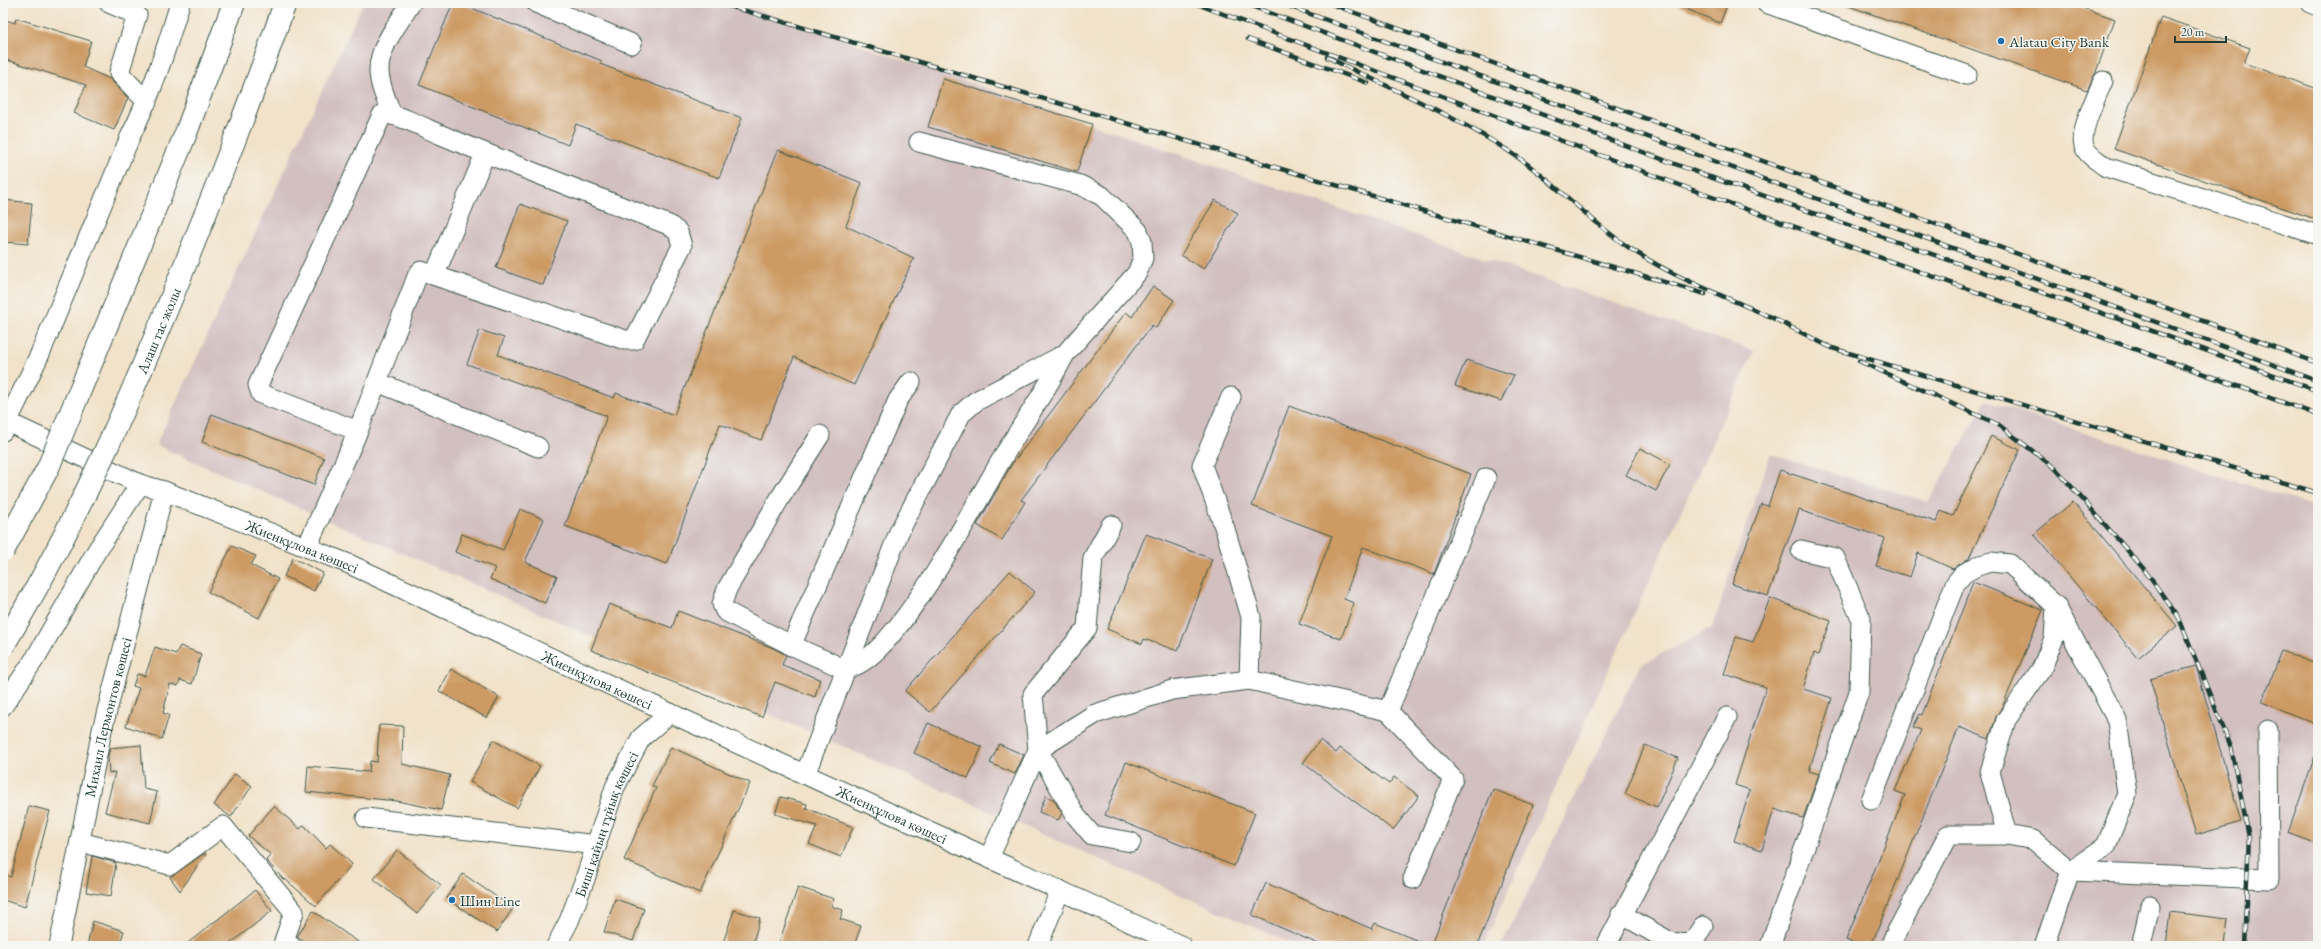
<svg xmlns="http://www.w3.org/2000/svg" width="2321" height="949" viewBox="0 0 2321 949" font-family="'EB Garamond',serif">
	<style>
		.industrial { fill: #d2bfc0 }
		.building { fill: #cc9a62 }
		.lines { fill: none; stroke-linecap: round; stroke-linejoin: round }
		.minor-casing { stroke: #3e564a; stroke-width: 21 }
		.minor { stroke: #fff; stroke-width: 19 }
		.rail-casing { stroke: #1f3d34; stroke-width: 4.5 }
		.rail { stroke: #f6f6f2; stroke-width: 3; stroke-dasharray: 9; stroke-linecap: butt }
		.major-bridge-casing { stroke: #3e564a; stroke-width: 24; stroke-linecap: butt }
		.major-bridge { stroke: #fff; stroke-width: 22 }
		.poi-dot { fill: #1f6fb2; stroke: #f6f6f2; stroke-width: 1.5 }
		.labels { text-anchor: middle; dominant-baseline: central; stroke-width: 3; stroke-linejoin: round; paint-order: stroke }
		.poi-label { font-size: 15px; fill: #1f3d34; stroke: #f6f6f2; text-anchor: start }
		.street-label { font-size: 15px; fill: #1f3d34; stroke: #f6f6f2 }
	</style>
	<rect width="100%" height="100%" fill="#f6f6f2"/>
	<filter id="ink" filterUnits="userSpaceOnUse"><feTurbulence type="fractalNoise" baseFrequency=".025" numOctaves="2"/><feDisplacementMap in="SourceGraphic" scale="8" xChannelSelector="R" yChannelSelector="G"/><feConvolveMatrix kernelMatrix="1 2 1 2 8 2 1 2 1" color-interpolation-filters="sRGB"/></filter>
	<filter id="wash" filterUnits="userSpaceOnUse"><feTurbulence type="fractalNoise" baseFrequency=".012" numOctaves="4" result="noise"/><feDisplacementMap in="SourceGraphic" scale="16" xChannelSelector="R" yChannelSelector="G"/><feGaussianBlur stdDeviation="0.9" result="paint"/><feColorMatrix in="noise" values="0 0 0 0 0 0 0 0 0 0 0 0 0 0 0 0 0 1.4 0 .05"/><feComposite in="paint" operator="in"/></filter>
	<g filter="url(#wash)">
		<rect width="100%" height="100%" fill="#f1e2c9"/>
		<g class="industrial">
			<path d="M363 3H737L1754 351 1483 946H1297L156 445Z"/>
			<path d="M1986 400 2318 508V946H1501L1640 665 1712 628 1770 454 1929 502Z"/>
		</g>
		<g id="blocks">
			<g class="building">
				<path d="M453 3H459L602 61 600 64 742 118 719 178 576 124 568 145 419 85Z"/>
				<path d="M1672 3H1728L1720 23Z"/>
				<path d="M1846 3H2069L2115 19 2096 72 2087 90 1846 5Z"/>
				<path d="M2161 17 2250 48 2244 63 2318 89V220L2114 149Z"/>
				<path d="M16 18 91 41 83 67 110 79 128 98 114 130 74 113 86 85 4 59 3 19 15 23Z"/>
				<path d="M943 79 1092 124 1077 172 928 127Z"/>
				<path d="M778 150 862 183 846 226 914 258 854 385 794 357 761 440 720 424 667 564 565 526 607 416 467 364 480 330 504 338 498 355 614 398 616 393 674 415Z"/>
				<path d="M3 200 32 203 28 244 3 242Z"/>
				<path d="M1215 200 1238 213 1204 269 1181 255Z"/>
				<path d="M520 204 567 221 543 285 496 268Z"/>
				<path d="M1153 286 1174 300 1156 328 1152 325 1021 500 1025 502 1002 540 977 525 1012 464 1126 312 1132 317Z"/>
				<path d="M1466 360 1514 375 1501 401 1455 386Z"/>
				<path d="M1289 406 1471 474 1434 574 1363 547 1344 599 1354 603 1341 639 1299 624 1332 536 1252 506Z"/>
				<path d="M212 414 324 458 314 485 202 442Z"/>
				<path d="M1991 436 2020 450 1969 558 1953 569 1918 553 1910 577 1876 566 1885 538 1799 510 1768 596 1732 584 1761 504 1768 506 1780 470 1936 522 1941 511 1953 516Z"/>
				<path d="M1640 448 1670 464 1656 491 1626 475Z"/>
				<path d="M2073 502 2177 626 2138 658 2034 534Z"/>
				<path d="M520 509 544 519 525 562 557 576 545 603 490 579 495 568 455 552 462 534 503 550Z"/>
				<path d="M1146 534 1212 559 1178 651 1144 639 1142 644 1107 629Z"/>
				<path d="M232 546 256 556 251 565 278 579 259 618 208 592Z"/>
				<path d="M293 558 323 573 314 591 284 576Z"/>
				<path d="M1010 571 1035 592 930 712 905 691Z"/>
				<path d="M1973 582 2043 610 2003 705 1996 717 1989 739 1959 727 1871 946H1860L1846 940 1905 795 1895 791 1921 730 1913 727 1920 714 1922 715Z"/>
				<path d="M1770 598 1831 621 1818 655 1814 653 1803 689 1832 698 1809 771 1819 774 1803 818 1774 809 1762 850 1734 841 1750 790 1735 785 1766 687 1724 674 1736 637 1753 642Z"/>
				<path d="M609 604 672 628 678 611 773 648 786 655 782 665 820 679 815 697 775 682 762 717 591 650Z"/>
				<path d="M180 646 201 654 192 684 180 680 178 686 170 684 163 713 169 715 162 739 126 726 139 688 133 686 137 674 145 676 155 647 176 654Z"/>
				<path d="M2282 651 2318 665V725L2262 702Z"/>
				<path d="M2196 666 2241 822 2196 835 2150 679Z"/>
				<path d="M451 669 499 697 487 718 439 691Z"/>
				<path d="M928 723 982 747 968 778 914 753Z"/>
				<path d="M379 725 403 726 402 764 450 775 441 810 397 801 306 792 308 766 369 772 370 761 377 762Z"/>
				<path d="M493 740 540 766 517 808 470 782Z"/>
				<path d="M1320 740 1336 753 1340 748 1389 784 1394 777 1419 796 1393 830 1303 763Z"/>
				<path d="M999 744 1024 755 1015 774 990 763Z"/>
				<path d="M141 745 144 789 157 792 150 823 105 812 115 772 109 773 108 757 110 748Z"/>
				<path d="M1645 745 1678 758 1657 807 1625 794Z"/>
				<path d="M671 747 750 783 700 893 624 860 656 788 652 786Z"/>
				<path d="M2316 753H2318V844L2288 833Z"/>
				<path d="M1126 762 1255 813 1234 866 1105 815Z"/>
				<path d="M235 774 252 786 231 817 214 805Z"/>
				<path d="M1493 789 1533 805 1477 946H1431Z"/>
				<path d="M1046 796 1053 799 1062 813 1058 820 1039 812Z"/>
				<path d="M781 797 807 804 806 808 853 827 841 857 809 844 817 826 775 814Z"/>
				<path d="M29 806 50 811 25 907 3 900V874L11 877Z"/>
				<path d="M274 806 300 829 304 825 326 848 330 844 352 864 316 906 285 879 284 880 266 860 271 855 248 836Z"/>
				<path d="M397 850 441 885 417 914 374 879Z"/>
				<path d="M205 853 206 854 180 891 170 877Z"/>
				<path d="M92 856 116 863 111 896 86 892Z"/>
				<path d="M463 874 513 908 497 932 446 898Z"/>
				<path d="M1266 883 1372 929 1375 923 1430 946H1323L1252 915Z"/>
				<path d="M798 887 834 899 831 906 843 910 840 919 861 926 854 946H778Z"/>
				<path d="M255 890 272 911 227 946H184Z"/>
				<path d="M615 899 644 909 633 941 604 932Z"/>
				<path d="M734 910 760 918 752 946H722Z"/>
				<path d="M313 911 364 946H311L297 937Z"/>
				<path d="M2170 912 2228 919 2225 946H2166Z"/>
				<path d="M93 921 124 931 119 946H87Z"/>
			</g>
		</g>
	</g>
	<g filter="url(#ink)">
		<use href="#blocks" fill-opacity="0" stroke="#3e564a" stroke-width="1"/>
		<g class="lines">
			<defs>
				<g id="minor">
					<path d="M109 3 137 15 119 73 147 102"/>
					<path d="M536 3 632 44"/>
					<path d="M1766 3 1967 75"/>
					<path d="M2310 3 2318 6"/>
					<path d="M2103 81C2097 95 2079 131 2084 146 2087 155 2098 161 2106 167L2318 235"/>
					<path d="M392 115C387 101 379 85 379 70 379 46 399 23 411 3"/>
					<path d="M435 274 485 154"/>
					<path d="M377 382 538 447"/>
					<path d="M1231 397 1202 465 1225 529 1251 617 1249 680"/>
					<path id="s1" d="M3 420 140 484 164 491 349 564 670 713 1182 946"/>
					<path d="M3 431 40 354 130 137C152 93 166 50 180 3"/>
					<path d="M820 435 780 498 727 589 722 604 725 611C757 628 789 645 822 659 829 661 838 668 845 668 890 670 980 495 1003 457 1023 422 1047 390 1065 354"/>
					<path d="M1111 525 1093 558 1087 628 1033 694 1038 750 1076 816 1092 835 1131 842"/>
					<path d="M307 547 358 431 418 274 421 271 625 340H634L682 246 678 232 669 225C592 195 515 166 439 134 427 129 393 111 382 115L258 385 261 394 358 431"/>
					<path d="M791 646 898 400 911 382"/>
					<path d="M3 706 36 657 96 552 140 484"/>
					<path d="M1388 711 1453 779 1413 879"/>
					<path d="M805 775 899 532 961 414 976 401 1065 354 1137 273 1143 258 1142 242 1138 231 1102 196 1080 185 919 142"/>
					<path d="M1871 800 1955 584 1963 574 1977 566 1991 562 2010 564 2056 606 2117 720 2127 794 2106 846 2070 871 2044 946"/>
					<path d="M366 818 597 845"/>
					<path d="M2007 835 1990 772 2006 720 2042 668 2054 638 2056 607"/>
					<path d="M80 842 170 865 223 826 294 912 284 941 291 946"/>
					<path d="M989 858 1038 750 1095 714 1172 690 1249 680 1388 711 1486 478"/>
					<path d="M1621 914 1674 944 1692 943 1703 926"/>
					<path d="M1893 939 1948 835H2007L2034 840 2070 871 2269 879 2268 730"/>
					<path id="s2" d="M59 946 102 730 164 491"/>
					<path id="s3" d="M556 946 569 921 585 879 615 787 641 738 670 713"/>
					<path d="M1038 946 1060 890"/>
					<path d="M1606 946 1727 717"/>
					<path d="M1770 946 1859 692 1861 619 1835 558 1801 550"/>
					<path d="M2141 946 2150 906"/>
				</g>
			</defs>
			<use href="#minor" class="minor-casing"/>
			<use href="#minor" class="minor"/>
			<defs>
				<g id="rail">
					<path d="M719 3 1705 294"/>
					<path d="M1194 3 1701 193 2318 415"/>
					<path d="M1243 3 1710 177 2133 324 2318 391"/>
					<path d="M1280 3 2318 381"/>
					<path d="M1328 3 2318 363"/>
					<path d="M1248 39 1368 83"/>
					<path d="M1327 57C1387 87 1450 113 1507 150 1553 179 1589 222 1634 251 1674 277 1718 294 1762 313 1786 324 1809 337 1832 348L2318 493"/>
					<path d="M1859 361 1999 425 2056 469 2143 568 2179 618 2231 747 2249 837 2244 946"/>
				</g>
			</defs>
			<use href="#rail" class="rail-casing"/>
			<use href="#rail" class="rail"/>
			<defs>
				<g id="major-bridge">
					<path d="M3 551 48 468 186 133 234 3"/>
					<path id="s4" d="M3 646C77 524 133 393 187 260 221 175 255 90 285 3"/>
				</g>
			</defs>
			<use href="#major-bridge" class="major-bridge-casing"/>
			<use href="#major-bridge" class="major-bridge"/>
		</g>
	</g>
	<g class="poi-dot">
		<circle cx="2001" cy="41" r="4"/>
		<circle cx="452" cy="900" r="4"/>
	</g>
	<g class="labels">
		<g class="poi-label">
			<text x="2009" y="41">Alatau City Bank</text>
			<text x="460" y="900">Шин Line</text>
		</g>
		<g class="street-label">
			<text stroke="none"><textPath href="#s4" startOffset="352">Алаш тас жолы</textPath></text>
			<text stroke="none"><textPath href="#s1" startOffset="325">Жиенқұлова көшесі</textPath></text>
			<text stroke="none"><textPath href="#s1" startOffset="649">Жиенқұлова көшесі</textPath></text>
			<text stroke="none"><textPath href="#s2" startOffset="234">Михаил Лермонтов көшесі</textPath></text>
			<text stroke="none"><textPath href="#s1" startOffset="973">Жиенқұлова көшесі</textPath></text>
			<text stroke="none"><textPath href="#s3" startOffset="132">Биші қайың тұйық көшесі</textPath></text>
		</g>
	</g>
	<rect width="2321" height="949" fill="none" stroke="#f6f6f2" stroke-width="16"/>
	<path d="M2175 36v6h51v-6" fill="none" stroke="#1f3d34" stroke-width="2"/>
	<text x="2181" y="36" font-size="12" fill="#1f3d34" stroke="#f6f6f2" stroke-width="3" paint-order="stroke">20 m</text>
</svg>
